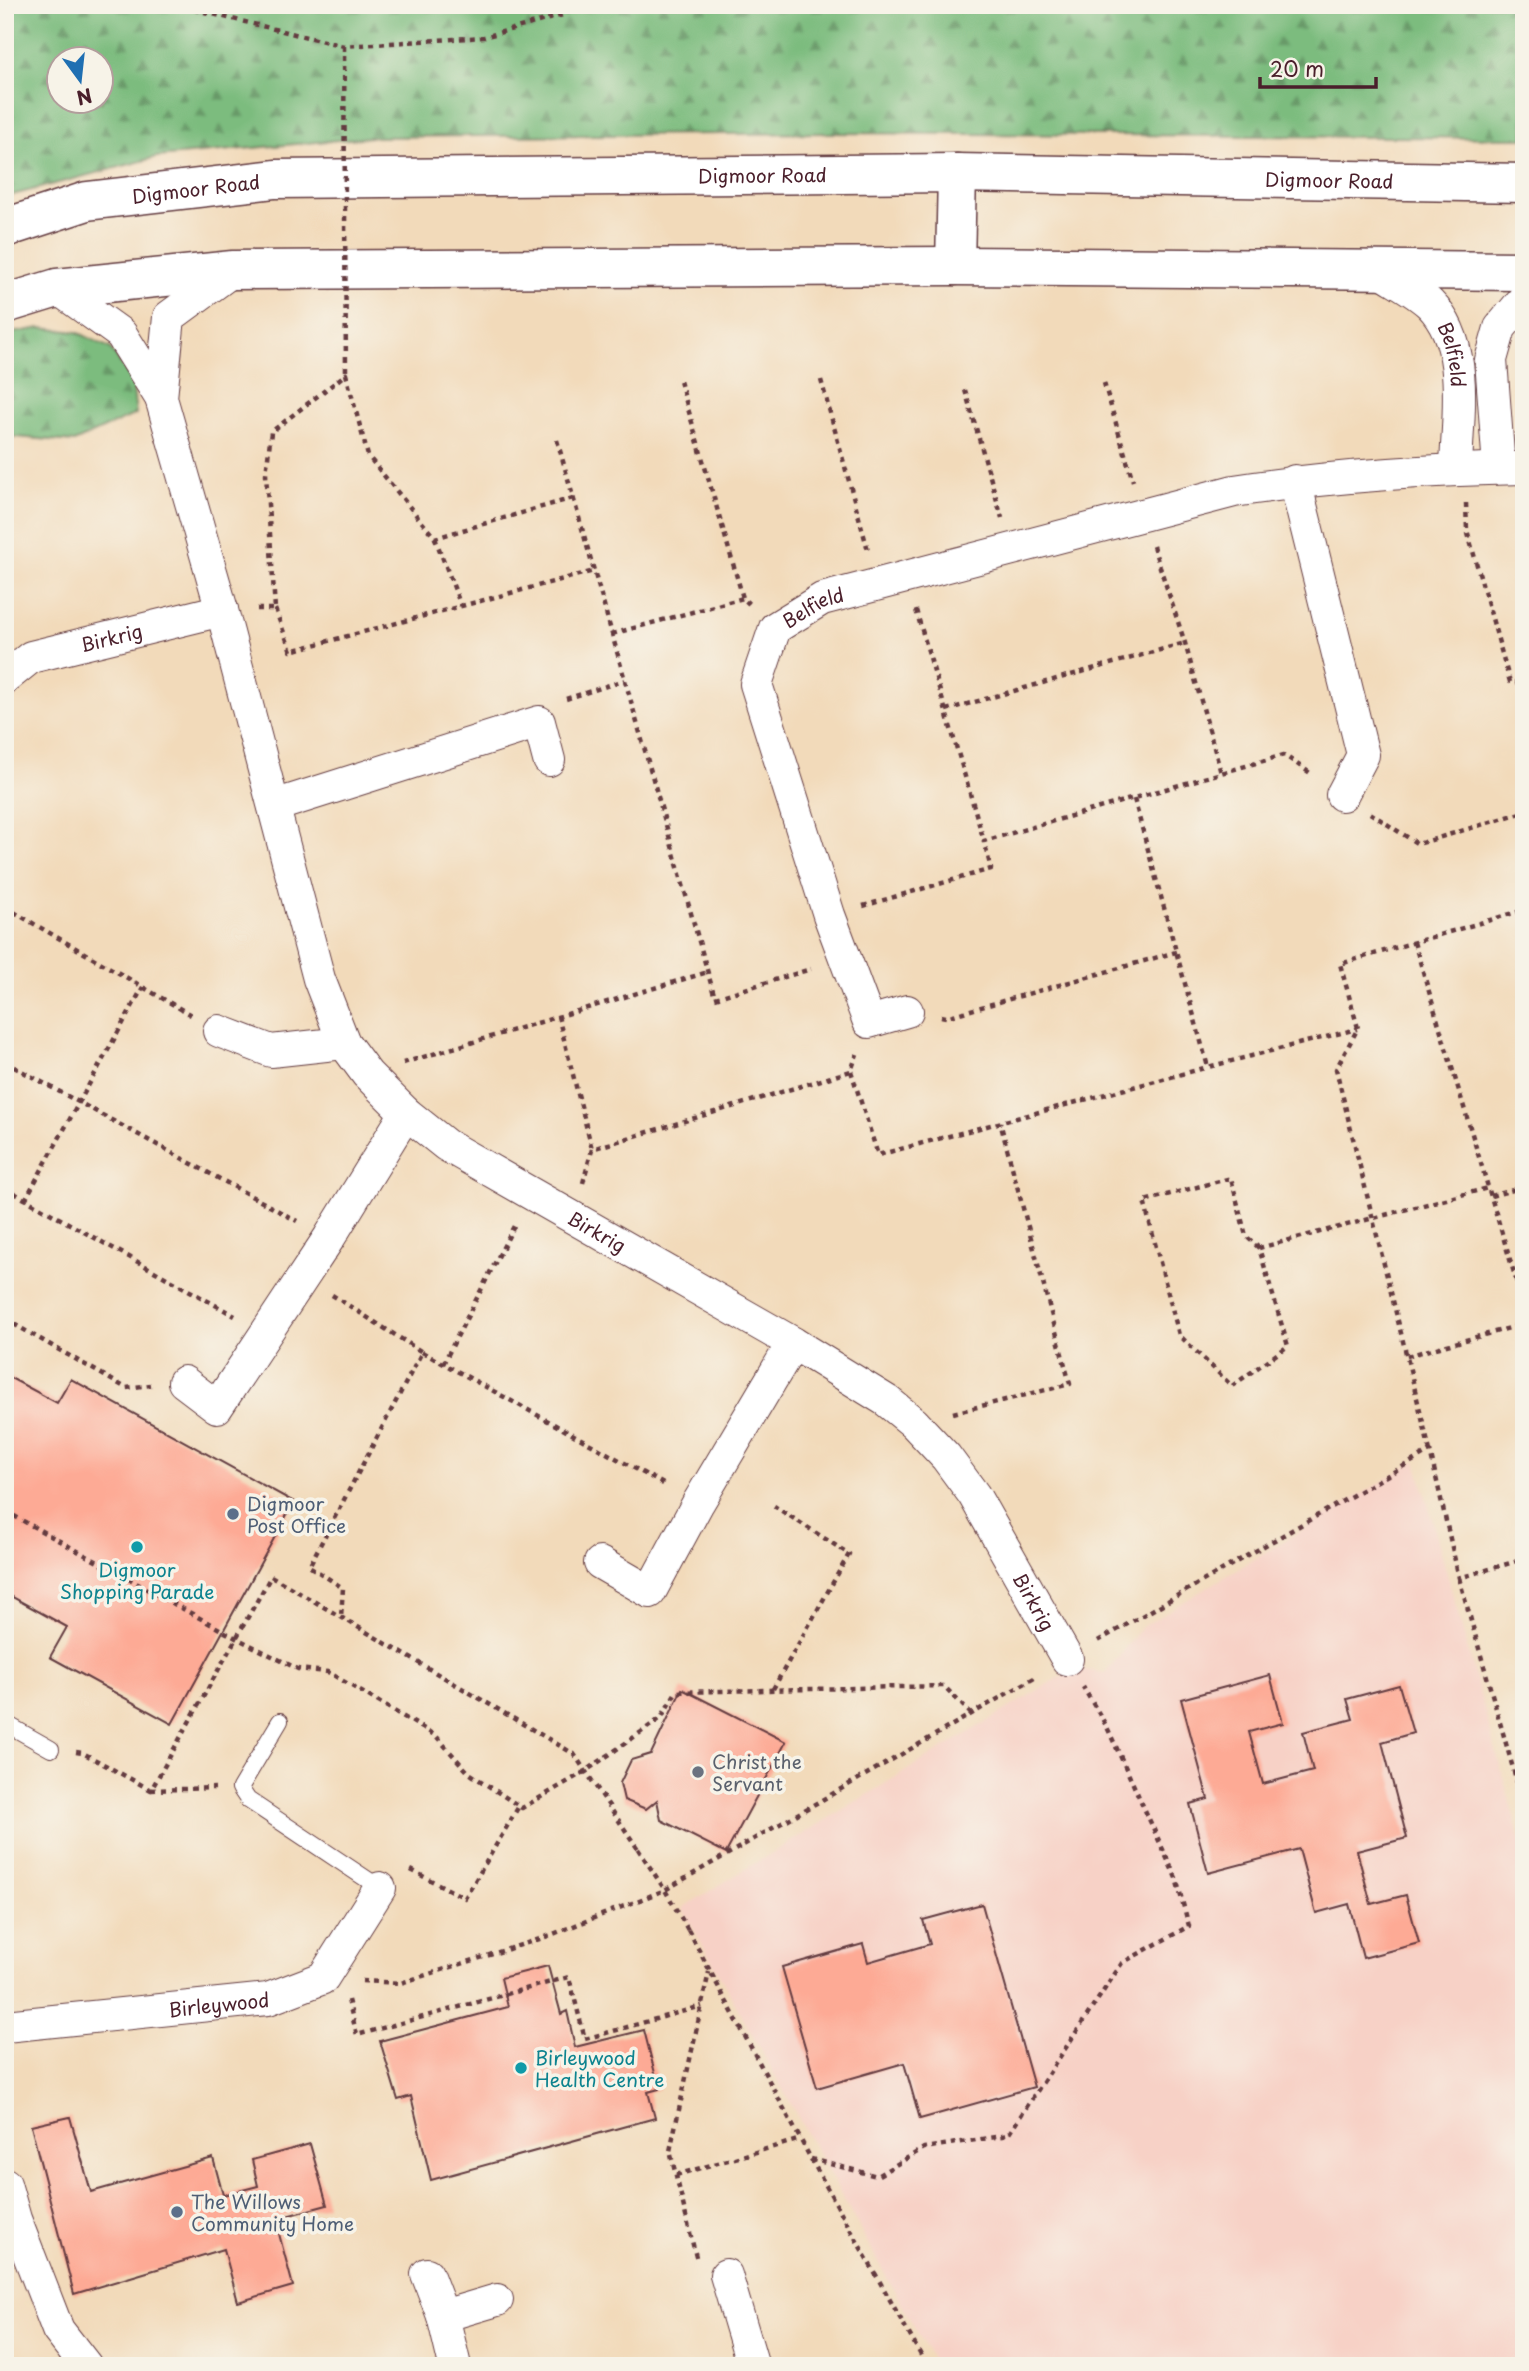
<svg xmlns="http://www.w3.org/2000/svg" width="1529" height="2371" viewBox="0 0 1529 2371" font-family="'Playpen Sans',sans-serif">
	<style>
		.built { fill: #f7d1c6 }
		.forest { fill: url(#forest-firs); stroke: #626e54; stroke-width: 2; fill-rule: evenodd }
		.building { fill: #fdaa95 }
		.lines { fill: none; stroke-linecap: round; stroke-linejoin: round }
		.service-casing { stroke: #633b40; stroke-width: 18 }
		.minor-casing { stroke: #633b40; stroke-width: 34 }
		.tertiary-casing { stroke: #633b40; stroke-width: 41 }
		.path { stroke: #633b40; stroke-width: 4.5; stroke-dasharray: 5 5; stroke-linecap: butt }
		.service { stroke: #fff; stroke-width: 16 }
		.minor { stroke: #fff; stroke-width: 32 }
		.tertiary { stroke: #fff; stroke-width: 38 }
		.path-bridge { stroke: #633b40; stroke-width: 4.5; stroke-dasharray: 5 5; stroke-linecap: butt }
		.service-dot { fill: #5c6f8a; stroke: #f7f3e8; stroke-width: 2.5 }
		.culture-dot { fill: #0f9aa8; stroke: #f7f3e8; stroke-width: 2.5 }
		.worship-dot { fill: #6b7280; stroke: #f7f3e8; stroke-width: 2.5 }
		.labels { text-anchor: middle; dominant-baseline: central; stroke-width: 7; stroke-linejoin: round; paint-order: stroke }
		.street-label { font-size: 19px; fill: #4a1f2b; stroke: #f7f3e8 }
		.service-label { font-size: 19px; fill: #4e5e75; stroke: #f7f3e8; text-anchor: start }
		.culture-label { font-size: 19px; fill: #0d838f; stroke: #f7f3e8 }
		.worship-label { font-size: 19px; fill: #5b616d; stroke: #f7f3e8; text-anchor: start }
	</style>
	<defs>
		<pattern id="forest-firs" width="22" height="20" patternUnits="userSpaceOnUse" patternTransform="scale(1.75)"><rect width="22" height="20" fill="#7bbc7e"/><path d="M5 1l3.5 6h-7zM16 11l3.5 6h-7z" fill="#679867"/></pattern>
	</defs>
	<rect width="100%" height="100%" fill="#f7f3e8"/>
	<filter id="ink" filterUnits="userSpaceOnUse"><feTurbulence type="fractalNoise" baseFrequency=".0143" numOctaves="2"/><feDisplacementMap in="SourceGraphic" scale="14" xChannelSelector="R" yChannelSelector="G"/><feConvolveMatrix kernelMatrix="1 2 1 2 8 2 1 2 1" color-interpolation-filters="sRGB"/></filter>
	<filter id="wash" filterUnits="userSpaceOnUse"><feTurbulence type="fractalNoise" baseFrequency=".00686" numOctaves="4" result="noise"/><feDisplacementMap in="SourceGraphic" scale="28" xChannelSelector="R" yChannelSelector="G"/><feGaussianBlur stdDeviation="1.57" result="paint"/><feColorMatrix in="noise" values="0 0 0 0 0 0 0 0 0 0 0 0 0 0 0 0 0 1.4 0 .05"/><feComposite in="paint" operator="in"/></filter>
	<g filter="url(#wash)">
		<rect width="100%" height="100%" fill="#f2daba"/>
		<path class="built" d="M1416 1461 1524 1853V2366H936L682 1908 1074 1668 1105 1673 1142 1627Z"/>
		<g class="forest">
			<path d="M5 5H1524V138L828 133 370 137 157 157 5 197ZM60 60H102V102H60Z"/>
			<path d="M41 328 77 332 110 348 132 380 136 414 74 442 5 436V334Z"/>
		</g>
		<g id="blocks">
			<g class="building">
				<path d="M5 1375 57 1403 71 1379 294 1502 172 1724 50 1657 67 1627 5 1593Z"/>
				<path d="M1270 1675 1283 1723 1249 1732 1263 1784 1313 1771 1303 1732 1353 1719 1347 1699 1399 1685 1413 1733 1382 1742 1407 1838 1357 1851 1371 1904 1406 1895 1419 1943 1363 1958 1349 1904 1316 1913 1299 1849 1208 1873 1190 1804 1208 1799 1181 1699Z"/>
				<path d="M682 1689 786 1742 726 1853 661 1820 657 1800 646 1809 624 1800 620 1783 631 1760 651 1754Z"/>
				<path d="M982 1904 1034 2087 920 2119 904 2063 817 2088 782 1967 863 1944 868 1962 930 1944 923 1920Z"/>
				<path d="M548 1966 561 2014 567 2011 575 2047 644 2030 659 2089 648 2092 655 2118 431 2180 411 2096 398 2100 380 2041 508 2007 501 1978Z"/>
				<path d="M70 2117 91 2192 213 2158 223 2195 258 2186 252 2160 310 2144 327 2205 275 2219 293 2286 238 2302 224 2249 74 2294 31 2126Z"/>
			</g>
		</g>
	</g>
	<g filter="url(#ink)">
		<use href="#blocks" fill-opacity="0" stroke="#633b40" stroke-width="2"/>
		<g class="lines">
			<defs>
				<g id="service">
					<path d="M280 1721 240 1788 248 1800 380 1888"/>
					<path d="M5 1723 51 1749"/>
				</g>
				<g id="minor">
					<path id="s1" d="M1381 271C1396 281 1416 291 1430 304 1471 345 1457 417 1456 469"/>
					<path id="s2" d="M57 288 121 334 161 398 222 610 319 979 344 1043 367 1074 406 1113 446 1145 793 1343 887 1401 914 1423 946 1457 974 1495 1067 1659"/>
					<path d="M161 398 169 317 233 270"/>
					<path d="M1499 468 1491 360 1500 328 1524 299"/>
					<path d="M1295 481 1363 755 1342 795"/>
					<path id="s3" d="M5 678 31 657 222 610"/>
					<path d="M274 806 539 722 549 760"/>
					<path id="s4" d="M907 1011 869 1022 829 915 756 684 775 628 822 599 1234 491C1330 476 1427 470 1524 468"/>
					<path d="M219 1031 271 1051 344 1043"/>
					<path d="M184 1382 217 1407 329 1238 406 1113"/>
					<path d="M600 1563 650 1592 698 1503 793 1343"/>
					<path id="s5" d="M5 2026 268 1999 323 1978 380 1888"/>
					<path d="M5 2184 15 2219 58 2330 86 2366"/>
					<path d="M427 2274 443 2316 455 2366"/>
					<path d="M726 2275 753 2366"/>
					<path d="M443 2316 497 2300"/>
				</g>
				<g id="tertiary">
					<path id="s6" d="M5 228 87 201 275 179 957 173 1524 183"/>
					<path d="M955 266 957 173"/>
					<path d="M5 304 57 288 233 270 955 266 1524 271"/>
				</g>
			</defs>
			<use href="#service" class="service-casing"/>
			<use href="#minor" class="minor-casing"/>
			<use href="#tertiary" class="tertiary-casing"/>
			<g class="path">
				<path d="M175 5 344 46 484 37 563 15 578 5"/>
				<path d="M821 380 868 550"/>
				<path d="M680 381 743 598 749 604"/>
				<path d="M1104 383 1133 481"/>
				<path d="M965 390 1002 518"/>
				<path d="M557 440 715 998 811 969"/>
				<path d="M1466 503 1467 530 1510 682 1524 683"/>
				<path d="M435 538 461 606"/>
				<path d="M1153 546 1185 643 1221 773"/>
				<path d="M257 609H275L266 474 271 432 346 374 368 456 435 538 573 498"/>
				<path d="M275 609 291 651 594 571"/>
				<path d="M916 610 984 841"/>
				<path d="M612 634 743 598"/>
				<path d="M566 699 625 680"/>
				<path d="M946 710 1185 643"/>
				<path d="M1134 799 1208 1067 1357 1029"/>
				<path d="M1370 813 1418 844 1524 812"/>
				<path d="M863 906 991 869 984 841 1284 755 1313 775"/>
				<path d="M5 907 191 1015"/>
				<path d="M1414 942 1524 1306"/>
				<path d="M558 1016 592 1149"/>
				<path d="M941 1016 946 1017 1176 952"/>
				<path d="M5 1062 297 1221"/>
				<path d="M403 1063 708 972"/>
				<path d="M851 1071 878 1155 1208 1067"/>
				<path d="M583 1183 592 1149 851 1071 857 1054"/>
				<path d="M5 1188 235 1316"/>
				<path d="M1491 1196 1524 1187"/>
				<path d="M25 1200 143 987"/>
				<path d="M1259 1248 1246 1236 1231 1178 1144 1201 1179 1335 1232 1386 1288 1346 1259 1248 1488 1188"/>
				<path d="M332 1295 422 1352 309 1566 343 1588 341 1617"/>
				<path d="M5 1319 126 1388 151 1385"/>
				<path d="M422 1352 667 1486"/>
				<path d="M1407 1356 1524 1324"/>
				<path d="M443 1364 515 1224"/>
				<path d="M953 1413 1070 1384 1000 1122"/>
				<path d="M1430 1451 1336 1069 1358 1028 1340 964 1524 910"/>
				<path d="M5 1511 236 1638 298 1669 328 1672 436 1736 469 1773 522 1808 586 1771 661 1718 676 1692 944 1686 971 1714"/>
				<path d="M1459 1578 1524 1807"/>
				<path d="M1098 1641 1430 1451 1459 1578 1524 1559"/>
				<path d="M773 1689 849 1554 774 1506"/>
				<path d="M76 1752 83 1753 151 1790 271 1576 574 1754 638 1849"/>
				<path d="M151 1790 215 1788"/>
				<path d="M411 1870 465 1898 519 1806"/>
				<path d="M688 1930 811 2159 927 2366"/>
				<path d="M362 1981 401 1983 543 1938 665 1890 1036 1677"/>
				<path d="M348 2000 357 2035 569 1977 585 2039 702 2006"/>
				<path d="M811 2159 877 2176 924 2148 1008 2135 1122 1963 1189 1926 1176 1878 1107 1727 1083 1687"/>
				<path d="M676 2175 801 2139"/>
				<path d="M696 2257 670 2151 709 1972"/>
			</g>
			<use href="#service" class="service"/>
			<use href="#minor" class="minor"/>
			<use href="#tertiary" class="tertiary"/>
			<g class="path-bridge">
				<path d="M344 46 346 374"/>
				<path d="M638 1849 665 1890 688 1930"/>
			</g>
		</g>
	</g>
	<g class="service-dot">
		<circle cx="233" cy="1514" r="7"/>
		<circle cx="177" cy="2212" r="7"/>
	</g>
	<g class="culture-dot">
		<circle cx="137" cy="1547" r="7"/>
		<circle cx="521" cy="2068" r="7"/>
	</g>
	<circle class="worship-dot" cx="698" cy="1772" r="7"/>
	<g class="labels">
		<g class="street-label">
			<text stroke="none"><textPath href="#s6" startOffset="763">Digmoor Road</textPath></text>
			<text stroke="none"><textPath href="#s6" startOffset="1330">Digmoor Road</textPath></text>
			<text stroke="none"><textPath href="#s6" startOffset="196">Digmoor Road</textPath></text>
			<text stroke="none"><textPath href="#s1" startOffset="116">Belfield</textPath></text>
			<text stroke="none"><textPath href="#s4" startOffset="499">Belfield</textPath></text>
			<text stroke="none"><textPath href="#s3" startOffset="116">Birkrig</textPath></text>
			<text stroke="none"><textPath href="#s2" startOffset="1144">Birkrig</textPath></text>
			<text stroke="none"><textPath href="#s2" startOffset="1731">Birkrig</textPath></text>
			<text stroke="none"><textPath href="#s5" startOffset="215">Birleywood</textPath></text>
		</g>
		<g class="service-label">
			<text x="247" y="1503">Digmoor<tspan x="247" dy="22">Post Office</tspan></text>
			<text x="191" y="2201">The Willows<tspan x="191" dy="22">Community Home</tspan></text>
		</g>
		<g class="culture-label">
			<text x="137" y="1569">Digmoor<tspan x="137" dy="22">Shopping Parade</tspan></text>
			<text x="535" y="2057" text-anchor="start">Birleywood<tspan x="535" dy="22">Health Centre</tspan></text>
		</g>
		<g class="worship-label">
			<text x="712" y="1761">Christ the<tspan x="712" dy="22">Servant</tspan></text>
		</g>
	</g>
	<rect width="1529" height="2371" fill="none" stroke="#f7f3e8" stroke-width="28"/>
	<g transform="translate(80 80) rotate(165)"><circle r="33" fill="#f7f3e8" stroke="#b29e9c" stroke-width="2"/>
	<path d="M0-5L12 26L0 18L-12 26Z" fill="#1f6fb2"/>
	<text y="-10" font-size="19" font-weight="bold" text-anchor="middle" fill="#4a1f2b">N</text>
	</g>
	<path d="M1260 77v10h116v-10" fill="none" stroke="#4a1f2b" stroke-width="3.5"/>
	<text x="1270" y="77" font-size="21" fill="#4a1f2b" stroke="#f7f3e8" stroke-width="5" paint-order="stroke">20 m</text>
</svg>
